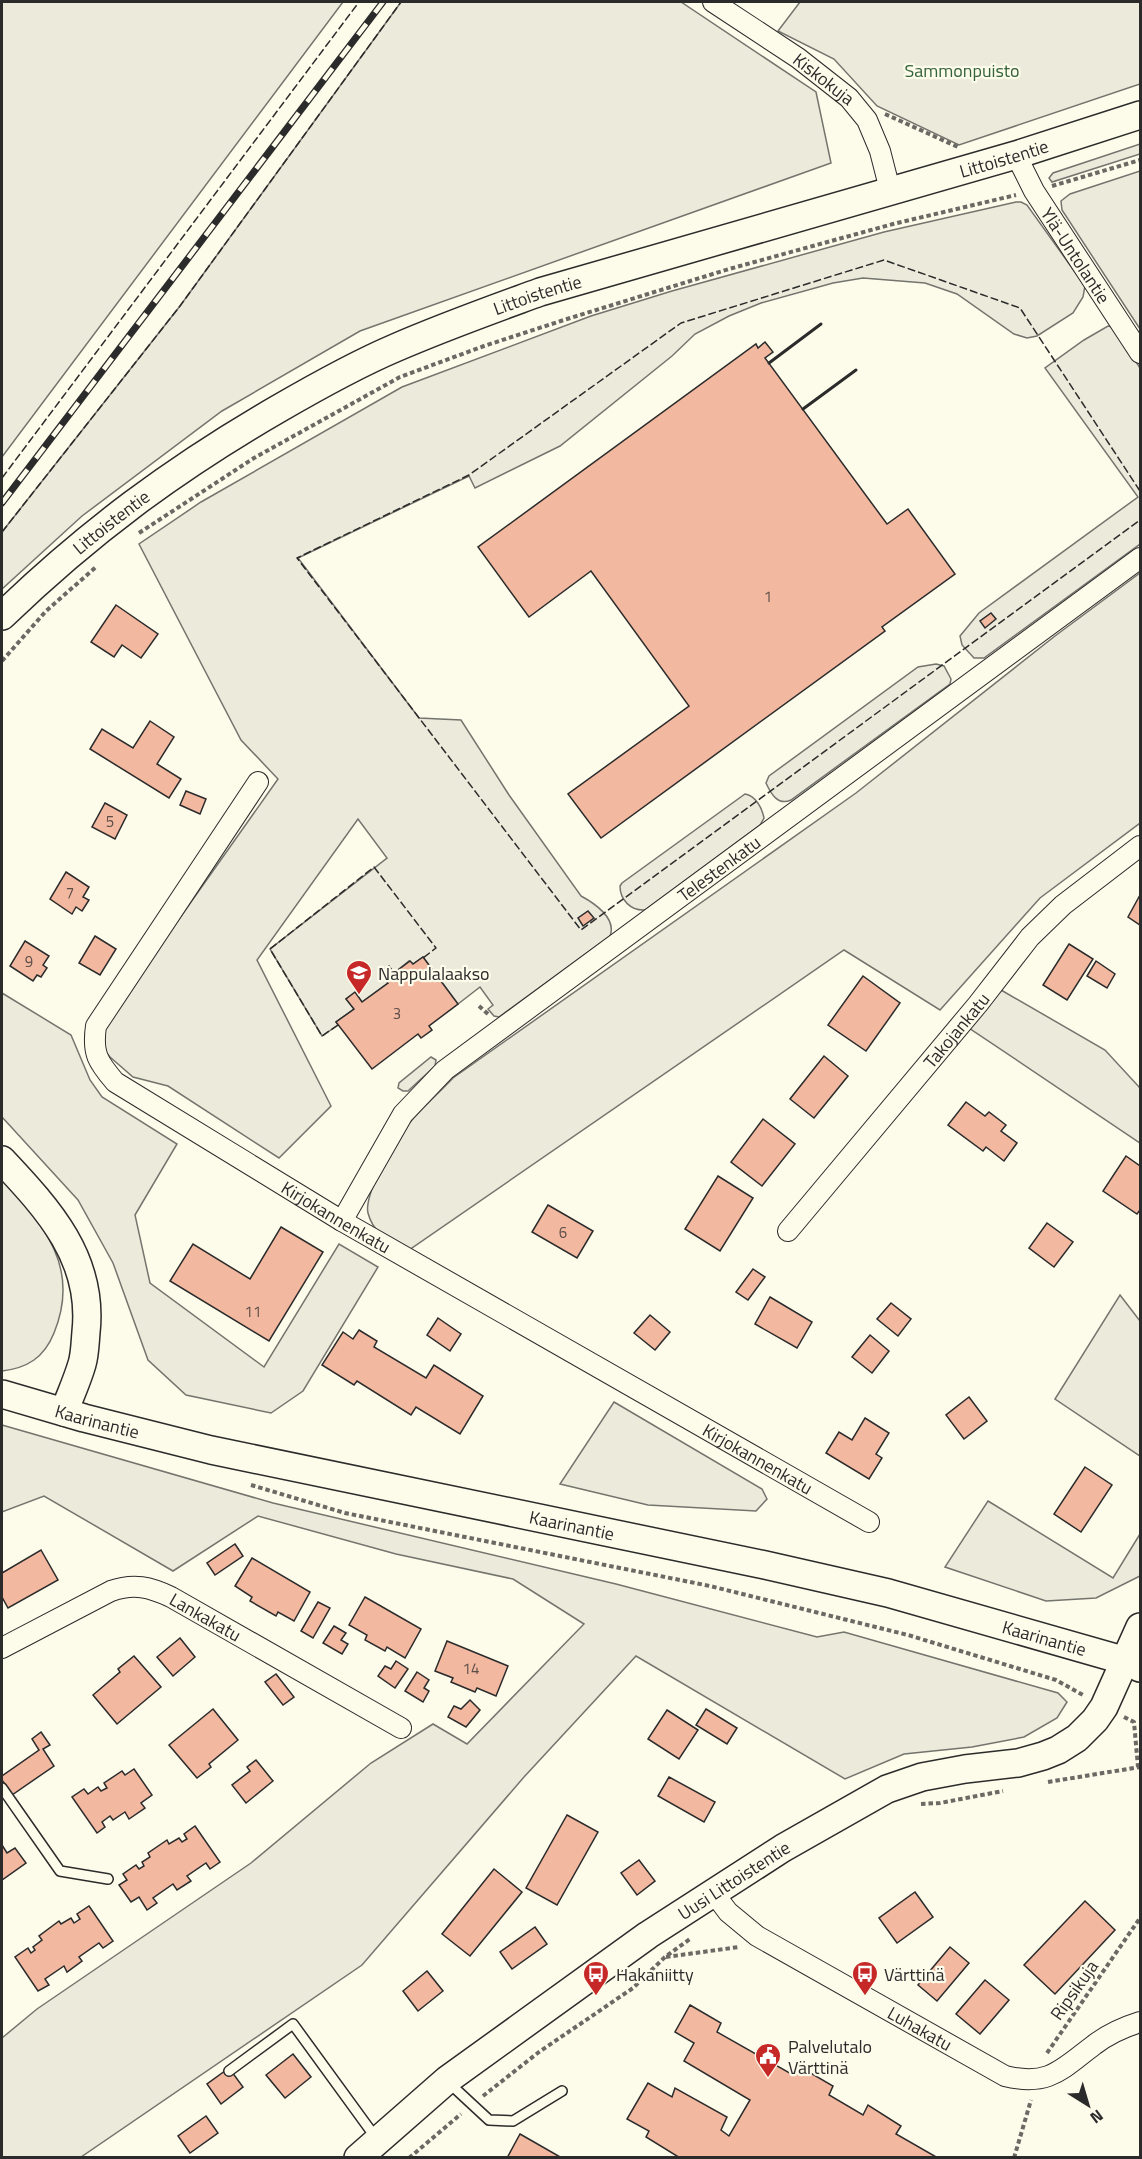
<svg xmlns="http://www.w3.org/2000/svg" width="1142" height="2159" viewBox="0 0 1142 2159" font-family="'Titillium Web',sans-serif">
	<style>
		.green { fill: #ecebdb; stroke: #74746e; stroke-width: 1.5 }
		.building { fill: #f2b8a0; stroke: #2b2b2b; stroke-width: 1.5 }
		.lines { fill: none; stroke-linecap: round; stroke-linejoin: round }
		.lane-casing { stroke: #2b2b2b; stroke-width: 12 }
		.street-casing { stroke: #2b2b2b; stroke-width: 22 }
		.secondary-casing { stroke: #2b2b2b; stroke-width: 30 }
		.path { stroke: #6a6964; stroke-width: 4; stroke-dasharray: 4.5 3; stroke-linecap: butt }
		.lane { stroke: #fdfbea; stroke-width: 9 }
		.street { stroke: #fdfbea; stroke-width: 20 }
		.secondary { stroke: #fdfbea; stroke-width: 27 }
		.rail-casing { stroke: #2b2b2b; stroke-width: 7 }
		.rail { stroke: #fdfbea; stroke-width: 4.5; stroke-dasharray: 14; stroke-linecap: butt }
		.fence { stroke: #2b2b2b; stroke-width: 1.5; stroke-dasharray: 8 3; stroke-linecap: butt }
		.wall { stroke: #2b2b2b; stroke-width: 3 }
		.labels { text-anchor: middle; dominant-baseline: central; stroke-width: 4.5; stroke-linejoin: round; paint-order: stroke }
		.number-label { font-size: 15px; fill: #5d4e48 }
		.park-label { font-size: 18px; fill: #34623c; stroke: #fdfbea }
		.street-label { font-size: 18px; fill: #2b2b2b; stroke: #fdfbea }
		.poi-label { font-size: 18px; fill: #2b2b2b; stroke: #fdfbea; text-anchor: start }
	</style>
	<rect width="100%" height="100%" fill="#fdfbea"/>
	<g class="green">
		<path d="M2 2H343L2 457Z"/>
		<path d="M401 2H681L816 92 831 163 360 331 222 411 82 516 2 589V532L180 306Z"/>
		<path d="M800 2H1140V84L959 145 877 106 834 59 778 31Z"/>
		<path d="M1140 144V154L1052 182 1049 178 1053 173Z"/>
		<path d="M1140 171V329L1062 210 1061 201 1070 194Z"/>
		<path d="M1016 202H1021L1027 205 1085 286 1083 297 1073 313 1037 336 1027 338 1014 334 957 294 925 283 863 278 833 283 761 303 729 316 695 334 672 356 560 446 475 488 469 476 298 558 419 718 461 720 509 795 581 896C594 903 617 918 610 936L499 1017 494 1016 488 1009 493 1005 480 987 458 1004 423 957 413 964 409 961 394 973 389 967 388 983 362 1002 355 993 346 999 354 1009 336 1022 338 1025 322 1036 270 949 387 858 358 819 257 960 331 1106 279 1158 168 1086 133 1077 110 1057 100 1045 104 1025 278 779 241 740 139 544 201 502 402 387 591 316 672 291 884 232Z"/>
		<path d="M1108 326 1112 327 1116 330 1140 368V544L984 658H974L962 645 960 636 979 613 1138 497 1045 368 1084 340Z"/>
		<path d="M1140 573V823L1040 898 940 1010 844 950 406 1252C389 1241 373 1233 368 1213 364 1197 389 1150 399 1136 413 1116 436 1096 453 1078L856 793 1055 636Z"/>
		<path d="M936 664 944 666 951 679 950 684 791 800C778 806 771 794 766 783L769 776 918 667Z"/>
		<path d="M745 794C756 796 762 808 764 818L760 825 645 910C631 911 620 900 620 886L622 883Z"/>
		<path d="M1001 990 1105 1050 1140 1088V1143L969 1028Z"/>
		<path d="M2 993 71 1035 90 1080 102 1097 177 1144 135 1215 150 1283 264 1367 339 1244 378 1267 303 1391 271 1413 186 1395 148 1360 113 1263 78 1200 2 1117Z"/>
		<path d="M431 1057 436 1060 435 1066 408 1091H403L398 1088 399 1083Z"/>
		<path d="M2 1179C44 1226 81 1267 54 1333 44 1358 27 1368 2 1371Z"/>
		<path d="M1120 1295 1140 1321V1456L1055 1399Z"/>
		<path d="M614 1402 762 1489 767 1499 756 1511 648 1505 560 1484Z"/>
		<path d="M2 1425 273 1503 616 1584 817 1637 844 1632 1058 1693 1067 1702 1057 1718 1024 1737 972 1747 904 1754 845 1779 636 1656 524 1777 362 1965 81 2157H2V2038L37 2009 251 1863 371 1763 433 1724 467 1744 584 1624 513 1579 396 1554 258 1516 173 1571 44 1496 2 1512Z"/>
		<path d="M988 1501 1113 1578 1140 1534V1576L1096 1598 1046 1601 945 1567Z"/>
	</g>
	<g class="building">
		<path d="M765 342 773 352 765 358 887 524 908 509 955 574 882 627 885 631 601 838 568 794 689 706 591 571 529 617 478 547 756 344 758 348Z"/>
		<path d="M116 605 158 634 141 658 122 645 114 657 91 642Z"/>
		<path d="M991 613 996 619 985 628 980 621Z"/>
		<path d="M150 721 174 737 157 764 181 779 169 798 90 749 102 729 133 748Z"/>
		<path d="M186 791 206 799 200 814 180 805Z"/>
		<path d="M105 803 127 815 115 839 92 827Z"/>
		<path d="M66 872 89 887 83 897 89 900 82 911 76 907 72 914 50 899Z"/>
		<path d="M1140 895V925L1128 917Z"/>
		<path d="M588 911 594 918 583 926 578 918Z"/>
		<path d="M95 936 116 949 100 975 79 963Z"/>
		<path d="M25 941 49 956 43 965 47 968 41 977 37 975 33 981 10 966Z"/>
		<path d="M1069 944 1093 959 1067 1000 1043 985Z"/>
		<path d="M423 957 458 1004 429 1026 432 1030 421 1038 418 1034 372 1069 336 1022 354 1009 346 999 355 992 362 1002 388 983 380 973 389 966 394 973 410 961 413 964Z"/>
		<path d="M1096 961 1115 974 1107 988 1087 976Z"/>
		<path d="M863 976 900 1003 866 1051 828 1025Z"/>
		<path d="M824 1056 848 1076 814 1118 790 1099Z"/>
		<path d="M966 1102 985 1116 989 1112 1006 1125 1001 1131 1017 1143 1004 1161 986 1147 983 1151 948 1125Z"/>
		<path d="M763 1119 795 1144 762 1186 731 1162Z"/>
		<path d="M1126 1156 1140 1166V1210L1137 1214 1103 1191Z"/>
		<path d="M718 1176 753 1198 720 1251 685 1229Z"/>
		<path d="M548 1205 593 1231 577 1258 532 1232Z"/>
		<path d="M1047 1223 1073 1242 1054 1267 1029 1248Z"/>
		<path d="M281 1227 323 1252 269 1341 170 1281 193 1244 250 1279Z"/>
		<path d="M753 1269 765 1277 748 1300 736 1292Z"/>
		<path d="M770 1297 812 1322 797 1348 755 1324Z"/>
		<path d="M891 1303 911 1319 898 1336 877 1319Z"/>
		<path d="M650 1315 670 1332 655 1350 634 1333Z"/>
		<path d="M438 1318 461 1334 450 1351 427 1335Z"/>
		<path d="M359 1330 377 1341 374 1347 426 1378 434 1365 483 1396 460 1434 416 1407 411 1415 357 1381 354 1385 322 1365 343 1332 353 1339Z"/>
		<path d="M870 1335 889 1351 872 1373 852 1357Z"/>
		<path d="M969 1397 987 1421 964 1439 946 1415Z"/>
		<path d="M865 1418 889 1433 876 1454 882 1458 869 1479 826 1453 839 1432 852 1440Z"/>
		<path d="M1085 1467 1112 1485 1081 1532 1054 1514Z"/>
		<path d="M235 1544 243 1556 215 1575 207 1563Z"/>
		<path d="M41 1550 58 1580 8 1608 2 1597V1573Z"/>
		<path d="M252 1558 310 1592 294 1621 278 1612 276 1616 250 1601 252 1597 235 1586Z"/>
		<path d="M365 1597 421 1629 405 1658 387 1647 385 1651 365 1640 367 1635 349 1625Z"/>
		<path d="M318 1602 330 1608 313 1638 301 1631Z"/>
		<path d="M334 1626 346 1633 341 1640 348 1644 342 1654 323 1643Z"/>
		<path d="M180 1638 195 1657 173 1676 157 1657Z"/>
		<path d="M447 1641 508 1666 496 1696 477 1688 475 1692 451 1682 453 1678 435 1671Z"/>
		<path d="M134 1656 161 1687 117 1724 93 1695 120 1672 118 1669Z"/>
		<path d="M396 1661 408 1669 395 1688 378 1676 385 1666 391 1669Z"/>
		<path d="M417 1672 429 1680 424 1688 429 1691 423 1702 405 1691Z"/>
		<path d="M276 1674 294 1697 283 1705 265 1682Z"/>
		<path d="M470 1700 480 1710 466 1727 448 1717 454 1706 461 1709Z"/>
		<path d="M213 1709 238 1740 209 1764 211 1767 197 1778 169 1745Z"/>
		<path d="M706 1709 737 1728 727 1744 696 1725Z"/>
		<path d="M667 1710 698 1730 679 1759 648 1739Z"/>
		<path d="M41 1732 50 1745 43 1749 54 1766 12 1795 2 1780V1776L39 1750 32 1739Z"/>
		<path d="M256 1760 273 1781 246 1803 232 1785 250 1771 247 1767Z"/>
		<path d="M134 1769 152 1795 141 1803 145 1808 129 1819 125 1812 113 1820 110 1816 102 1822 105 1827 97 1833 72 1797 84 1789 88 1794 98 1787 101 1791 107 1788 104 1783 122 1771 125 1775Z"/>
		<path d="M669 1777 715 1802 704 1822 658 1796Z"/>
		<path d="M567 1815 598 1832 557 1905 526 1888Z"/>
		<path d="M195 1826 220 1862 210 1869 206 1863 187 1876 191 1881 177 1890 173 1884 153 1898 157 1903 147 1910 139 1897 131 1902 119 1885 127 1880 123 1874 136 1865 139 1869 144 1866 142 1862 150 1857 148 1853 167 1840 169 1844 179 1838 182 1842 187 1839 184 1834Z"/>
		<path d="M2 1845 7 1853 15 1848 26 1863 2 1880Z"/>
		<path d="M639 1860 655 1881 637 1895 621 1873Z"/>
		<path d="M494 1869 522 1892 470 1956 442 1934Z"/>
		<path d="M915 1892 933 1917 897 1943 879 1918Z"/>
		<path d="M1085 1901 1115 1930 1055 1994 1024 1965Z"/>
		<path d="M89 1906 113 1941 103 1948 99 1943 79 1957 82 1961 67 1972 64 1966 45 1979 49 1985 38 1991 15 1957 28 1948 31 1953 35 1950 33 1947 42 1940 39 1936 59 1921 61 1924 71 1918 74 1923 80 1919 77 1914Z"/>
		<path d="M535 1927 547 1944 512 1969 500 1952Z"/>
		<path d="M950 1947 969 1963 937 2001 918 1985Z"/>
		<path d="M427 1971 443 1991 418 2011 403 1991Z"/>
		<path d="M985 1980 1009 2000 980 2034 956 2014Z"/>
		<path d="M690 2005 721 2023 717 2032 793 2075 797 2065 833 2086 829 2095 863 2115 868 2105 901 2126 896 2134 938 2158H680L646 2137 649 2131 627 2119 648 2083 672 2097 675 2088 727 2117 721 2130 729 2136 750 2100 684 2061 694 2043 675 2032Z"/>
		<path d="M293 2054 311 2077 285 2098 266 2075Z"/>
		<path d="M229 2068 243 2087 221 2104 207 2084Z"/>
		<path d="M206 2116 218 2133 190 2153 178 2136Z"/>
		<path d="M520 2134 562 2158H507Z"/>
	</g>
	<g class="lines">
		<defs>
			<g id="lane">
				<path d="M2 1788 60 1871 108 1879"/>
				<path d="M229 2071 293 2024 376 2138"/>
				<path d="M448 2082 489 2120 513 2121 562 2091"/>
			</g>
			<g id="street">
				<path id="s1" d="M713 2 798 58 849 98 867 120 880 151 890 190"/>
				<path id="s2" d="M1016 155 1034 191 1140 353"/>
				<path id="s3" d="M258 782 96 1026C92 1054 98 1062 115 1082L342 1221 869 1522"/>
				<path id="s4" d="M342 1221 403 1114 445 1070 1140 558"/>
				<path id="s5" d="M788 1231 978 1004 1030 937 1063 905 1140 846"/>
				<path id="s6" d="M2 1648 111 1591C134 1583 150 1587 171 1597L401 1728"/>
				<path id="s7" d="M713 1892 728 1912 757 1936 1005 2076C1049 2087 1062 2069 1094 2045 1108 2034 1124 2027 1140 2022"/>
			</g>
			<g id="secondary">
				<path id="s8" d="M2 616C88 533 174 469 278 409 316 387 355 365 395 348 443 327 491 310 540 292L1016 155 1140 115"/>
				<path d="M2 1160C49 1210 94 1259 86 1332 85 1343 85 1354 82 1364 77 1381 70 1396 64 1412"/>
				<path id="s9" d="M2 1394 84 1418 211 1450 765 1565 888 1593 1126 1661 1140 1668"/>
				<path id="s10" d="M358 2158 447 2080 648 1935 783 1848 887 1789 922 1777 965 1769 1018 1763 1043 1756 1058 1750 1077 1738 1095 1720 1104 1707 1140 1627"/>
			</g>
		</defs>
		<use href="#lane" class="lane-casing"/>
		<use href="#street" class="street-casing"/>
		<use href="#secondary" class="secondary-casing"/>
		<g class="path">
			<path d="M885 114 958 147"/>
			<path d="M1052 186 1140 160"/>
			<path d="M139 533 254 458 400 377 484 346 567 319 729 269 893 224 1016 195"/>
			<path d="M2 661 46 611 96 567"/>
			<path d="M479 1006 488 1014"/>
			<path d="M251 1485 345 1513 710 1586 908 1635 1056 1680 1083 1695"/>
			<path d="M1124 1717 1134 1722 1138 1767"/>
			<path d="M1048 1782 1140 1767"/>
			<path d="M921 1804 940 1803 1003 1791"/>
			<path d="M666 1957 739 1947"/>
			<path d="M1047 2053 1140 1918"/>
			<path d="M483 2096 539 2052 633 1988 665 1957 690 1939"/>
			<path d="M409 2158 461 2114"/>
			<path d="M1014 2158 1031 2100"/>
		</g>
		<use href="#lane" class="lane"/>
		<use href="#street" class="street"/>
		<use href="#secondary" class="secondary"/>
		<defs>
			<path id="rail" d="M2 503 383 2"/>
		</defs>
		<use href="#rail" class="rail-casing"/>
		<use href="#rail" class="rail"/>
		<g class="fence">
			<path d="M2 478 359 2"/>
			<path d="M1140 491 1020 308 884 260 681 323 469 475 297 558 581 930 1140 520"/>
			<path d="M2 532 180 306 401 2"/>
			<path d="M338 1025 322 1036 270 949 374 867 436 948 423 958"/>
		</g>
		<g class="wall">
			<path d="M769 363 821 324"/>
			<path d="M803 409 856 370"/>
		</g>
	</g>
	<defs>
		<symbol id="school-pin" viewBox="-11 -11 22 30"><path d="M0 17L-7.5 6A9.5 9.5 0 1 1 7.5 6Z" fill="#c62828" stroke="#fdfbea"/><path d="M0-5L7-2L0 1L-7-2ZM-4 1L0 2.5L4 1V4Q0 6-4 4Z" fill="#fff"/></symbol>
		<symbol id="bus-pin" viewBox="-11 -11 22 30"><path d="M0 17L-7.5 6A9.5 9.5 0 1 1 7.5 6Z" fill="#c62828" stroke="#fdfbea"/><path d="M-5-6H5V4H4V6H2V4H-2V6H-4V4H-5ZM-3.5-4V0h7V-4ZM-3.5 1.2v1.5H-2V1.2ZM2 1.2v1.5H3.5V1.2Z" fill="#fff"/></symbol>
		<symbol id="civic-pin" viewBox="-11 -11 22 30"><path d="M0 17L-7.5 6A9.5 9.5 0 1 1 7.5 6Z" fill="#c62828" stroke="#fdfbea"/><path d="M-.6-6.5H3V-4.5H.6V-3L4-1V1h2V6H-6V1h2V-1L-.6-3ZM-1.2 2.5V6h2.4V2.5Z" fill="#fff"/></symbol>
	</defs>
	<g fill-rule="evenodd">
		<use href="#school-pin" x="344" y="958" width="30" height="40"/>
		<use href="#bus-pin" x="581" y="1959" width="30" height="40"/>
		<use href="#bus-pin" x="850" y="1959" width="30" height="40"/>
		<use href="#civic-pin" x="753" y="2041" width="30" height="40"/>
	</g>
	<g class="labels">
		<g class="number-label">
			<text x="768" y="596">1</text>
			<text x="110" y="821">5</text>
			<text x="70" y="892">7</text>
			<text x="29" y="961">9</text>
			<text x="397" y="1013">3</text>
			<text x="563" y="1232">6</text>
			<text x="253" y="1311">11</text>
			<text x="471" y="1668">14</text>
		</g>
		<g class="park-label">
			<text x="962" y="70">Sammonpuisto</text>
		</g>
		<g class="street-label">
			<text stroke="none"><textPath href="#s1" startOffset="135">Kiskokuja</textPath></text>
			<text stroke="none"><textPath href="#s8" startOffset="1116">Littoistentie</textPath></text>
			<text stroke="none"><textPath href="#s2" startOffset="117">Ylä-Untolantie</textPath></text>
			<text stroke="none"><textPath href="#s8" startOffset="630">Littoistentie</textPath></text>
			<text stroke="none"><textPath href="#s8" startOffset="144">Littoistentie</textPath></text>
			<text stroke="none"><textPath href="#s4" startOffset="524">Telestenkatu</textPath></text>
			<text stroke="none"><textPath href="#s5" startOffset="262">Takojankatu</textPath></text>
			<text stroke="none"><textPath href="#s3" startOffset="614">Kirjokannenkatu</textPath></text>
			<text stroke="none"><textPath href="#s9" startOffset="99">Kaarinantie</textPath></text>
			<text stroke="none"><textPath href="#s3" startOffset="1100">Kirjokannenkatu</textPath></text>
			<text stroke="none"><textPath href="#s9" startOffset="585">Kaarinantie</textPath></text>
			<text stroke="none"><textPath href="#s6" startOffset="225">Lankakatu</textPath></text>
			<text stroke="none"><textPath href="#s9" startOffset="1071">Kaarinantie</textPath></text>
			<text stroke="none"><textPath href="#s10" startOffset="468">Uusi Littoistentie</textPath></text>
			<text transform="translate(1074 1990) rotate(-55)">Ripsikuja</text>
			<text stroke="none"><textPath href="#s7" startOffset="250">Luhakatu</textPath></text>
		</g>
		<g class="poi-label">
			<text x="378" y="973">Nappulalaakso</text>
			<text x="616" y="1974">Hakaniitty</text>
			<text x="884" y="1974">Värttinä</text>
			<text x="788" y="2046">Palvelutalo<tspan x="788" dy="21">Värttinä</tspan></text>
		</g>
	</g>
	<rect width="1142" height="2159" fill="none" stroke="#2b2b2b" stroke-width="6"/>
	<g transform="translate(1088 2105) rotate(143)" stroke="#fdfbea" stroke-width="4.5" paint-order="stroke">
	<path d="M0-4.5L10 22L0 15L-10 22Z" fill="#2b2b2b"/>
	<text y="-9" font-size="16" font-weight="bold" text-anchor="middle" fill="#2b2b2b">N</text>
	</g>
</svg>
